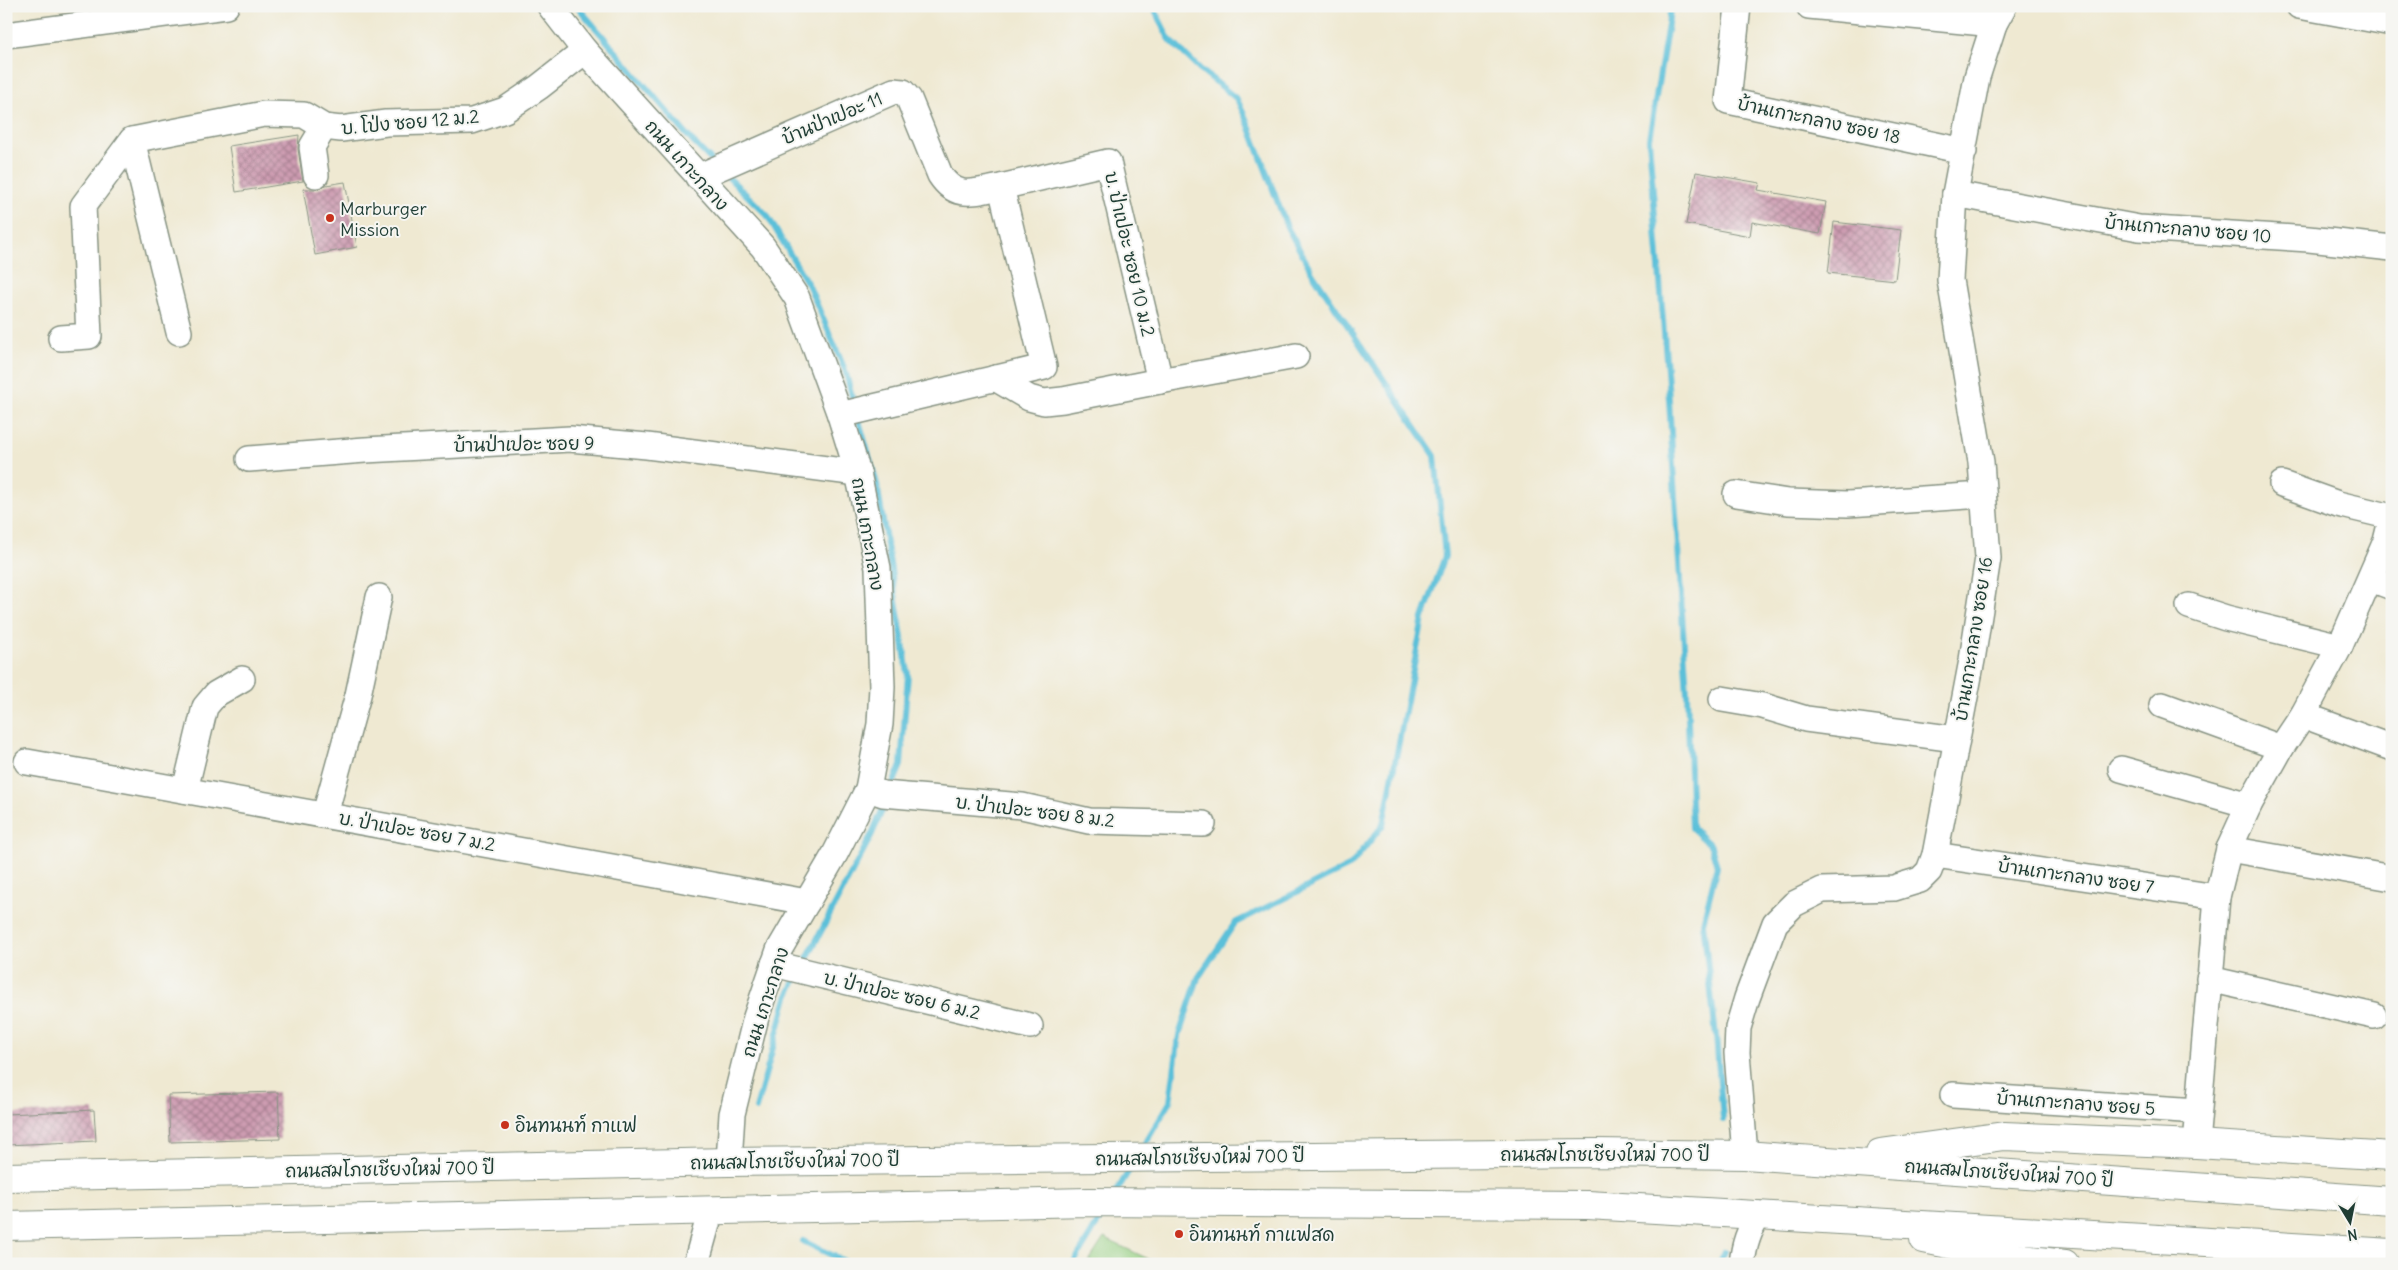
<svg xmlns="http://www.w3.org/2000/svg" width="2398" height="1270" viewBox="0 0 2398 1270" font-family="Delius,'Playpen Sans Thai',sans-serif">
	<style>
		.green { fill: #96cf82; stroke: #5a865b }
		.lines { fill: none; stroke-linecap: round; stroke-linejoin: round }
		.stream { stroke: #5cc0d9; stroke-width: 6 }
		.building { fill: url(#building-cross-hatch) }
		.minor-casing { stroke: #879383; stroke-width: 28 }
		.major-casing { stroke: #879383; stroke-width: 30 }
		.minor { stroke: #fff; stroke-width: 25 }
		.major { stroke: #fff; stroke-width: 28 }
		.poi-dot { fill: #c8321e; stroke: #f6f6f2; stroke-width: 2 }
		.labels { text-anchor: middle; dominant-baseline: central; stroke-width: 4; stroke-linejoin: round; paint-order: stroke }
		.street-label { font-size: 18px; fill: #1f3d34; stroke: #f6f6f2 }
		.poi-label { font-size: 18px; fill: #1f3d34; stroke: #f6f6f2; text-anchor: start }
	</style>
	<defs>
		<pattern id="building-cross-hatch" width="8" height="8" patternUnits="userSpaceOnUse" patternTransform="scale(1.25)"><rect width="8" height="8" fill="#cd9bb1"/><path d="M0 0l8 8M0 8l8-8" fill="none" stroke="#a68091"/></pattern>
	</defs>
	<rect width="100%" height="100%" fill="#f6f6f2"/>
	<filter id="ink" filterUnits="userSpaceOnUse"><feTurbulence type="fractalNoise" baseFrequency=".02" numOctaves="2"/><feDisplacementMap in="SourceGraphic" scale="10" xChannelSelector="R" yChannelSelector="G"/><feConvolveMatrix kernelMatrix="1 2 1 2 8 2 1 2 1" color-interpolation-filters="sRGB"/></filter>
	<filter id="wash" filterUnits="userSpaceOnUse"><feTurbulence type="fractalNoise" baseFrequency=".0096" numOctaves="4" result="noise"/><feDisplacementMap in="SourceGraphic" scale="20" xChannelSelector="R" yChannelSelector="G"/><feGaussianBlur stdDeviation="1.12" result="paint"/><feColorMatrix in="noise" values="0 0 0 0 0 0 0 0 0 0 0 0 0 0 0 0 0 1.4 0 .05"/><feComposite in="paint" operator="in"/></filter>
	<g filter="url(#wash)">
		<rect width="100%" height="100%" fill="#efe9d2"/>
		<path class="green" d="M1104 1238 1159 1264H1087Z"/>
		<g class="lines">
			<g class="stream">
				<path d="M577 6 693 142 715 164"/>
				<path d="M1671 6 1649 139 1668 384 1687 694 1692 828 1711 846 1717 866 1703 923 1716 1036 1723 1119"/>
				<path d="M722 171 767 215 809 286 845 370 855 407"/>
				<path d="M858 417 877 484 908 674 901 765 891 789"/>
				<path d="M803 966 872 834 887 799"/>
				<path d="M756 1109 787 997 798 975"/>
				<path d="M1142 1149 1170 1102 1179 1035 1198 978 1235 923 1351 865 1383 825 1423 618 1445 556 1435 456 1313 274 1287 227 1248 123 1237 99 1200 69 1169 39 1153 6"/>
				<path d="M1115 1194 1133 1164"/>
				<path d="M803 1241 850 1264"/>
				<path d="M1073 1264 1106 1209"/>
				<path d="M1719 1264 1725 1251"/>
			</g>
		</g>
		<g id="blocks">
			<g class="building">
				<path d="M299 135 298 149 303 181 236 192 229 146Z"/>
				<path d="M1696 172 1760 183 1758 190 1826 202 1820 234 1752 222 1750 236 1686 224Z"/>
				<path d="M345 182 357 247 315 255 303 189H318L326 185Z"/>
				<path d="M1834 222 1901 230 1895 280 1828 273Z"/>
				<path d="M278 1092 280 1139 170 1142 168 1095Z"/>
				<path d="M94 1110 96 1141 6 1145V1114Z"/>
			</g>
		</g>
	</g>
	<g filter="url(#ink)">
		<use href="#blocks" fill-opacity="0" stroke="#879383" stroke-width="1"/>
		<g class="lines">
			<defs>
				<g id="minor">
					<path d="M550 6 585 51 763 247 797 298 840 415 858 473 878 568 882 687 880 724 868 789 835 854 779 950 756 1017 732 1114 729 1162"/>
					<path d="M1738 6 1728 101 1964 151"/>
					<path d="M1809 6 1994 24"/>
					<path d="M2299 6 2392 23"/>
					<path d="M6 35 226 6"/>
					<path d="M132 140 179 332"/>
					<path d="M316 175 312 147 324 127"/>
					<path d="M698 177 894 91 903 92 909 99 940 175C957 201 975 191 1001 187"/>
					<path d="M1955 194 2139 228 2309 239 2392 248"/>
					<path d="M61 338 89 336 83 206 132 140 264 114 304 115 324 127 341 129 386 123 472 121 505 110 539 87 585 51"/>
					<path d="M995 378 1029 398 1044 402 1063 400 1160 381"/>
					<path d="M840 415 1044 367 1001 187 1108 162 1160 381 1296 356"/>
					<path d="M249 459 365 450 570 439 647 446 858 473"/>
					<path d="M2282 484 2338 504 2392 517"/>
					<path d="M1736 494 1788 502 1848 504 1983 495"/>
					<path d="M2371 579 2392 587"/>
					<path d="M2189 606 2226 618 2340 646"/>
					<path d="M1722 699 1763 706 1806 719 1956 739"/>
					<path d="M2162 705 2281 748"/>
					<path d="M2303 715 2392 748"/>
					<path d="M27 762 807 902"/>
					<path d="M2121 769 2249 805"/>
					<path d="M868 789 883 794 1022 806 1089 821 1203 824"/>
					<path d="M185 790 205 707 216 694 242 679"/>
					<path d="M325 814 358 695 379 597"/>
					<path d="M2229 849 2392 878"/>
					<path d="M1935 855 2217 897"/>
					<path d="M774 964 1030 1026"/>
					<path d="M2209 979 2374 1016"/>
					<path d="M1953 1095 2198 1111"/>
					<path d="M2196 1144 2217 897 2229 849 2249 805 2281 748 2303 715 2340 646 2386 541 2392 517"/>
					<path d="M1745 1155 1737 1053 1738 1028 1747 998 1775 923 1794 904 1822 890 1894 888 1920 880 1929 871 1935 855 1972 660 1988 558 1981 462 1950 280 1955 194 1977 77 1994 24 2004 6"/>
					<path d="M696 1264 711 1210"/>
					<path d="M1742 1264C1744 1244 1749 1231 1759 1214"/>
				</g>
				<g id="major">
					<path d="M1880 1153 2004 1136 2196 1144 2392 1156"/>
					<path d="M6 1177 729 1162 1596 1153 1745 1155 2392 1201"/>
					<path d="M6 1226 1088 1202 1588 1205 2392 1253"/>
					<path d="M1924 1239 2022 1259 2065 1264"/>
				</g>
			</defs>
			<use href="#minor" class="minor-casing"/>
			<use href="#major" class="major-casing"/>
			<use href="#minor" class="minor"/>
			<use href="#major" class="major"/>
		</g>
	</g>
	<g class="poi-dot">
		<circle cx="330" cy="218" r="5"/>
		<circle cx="505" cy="1125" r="5"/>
		<circle cx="1179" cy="1234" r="5"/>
	</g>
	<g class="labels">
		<g class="street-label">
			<text transform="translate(832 118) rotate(-23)">บ้านป่าเปอะ 11</text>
			<text transform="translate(1819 120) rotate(12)">บ้านเกาะกลาง ซอย 18</text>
			<text transform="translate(410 122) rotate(-5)">บ. โป่ง ซอย 12 ม.2</text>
			<text transform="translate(687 165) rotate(48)">ถนน เกาะกลาง</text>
			<text transform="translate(2188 229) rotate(5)">บ้านเกาะกลาง ซอย 10</text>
			<text transform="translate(1130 254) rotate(77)">บ. ป่าเปอะ ซอย 10 ม.2</text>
			<text transform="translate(524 444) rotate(-1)">บ้านป่าเปอะ ซอย 9</text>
			<text transform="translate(868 534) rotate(80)">ถนน เกาะกลาง</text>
			<text transform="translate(1973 639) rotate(-81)">บ้านเกาะกลาง ซอย 16</text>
			<text transform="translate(1035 811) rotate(7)">บ. ป่าเปอะ ซอย 8 ม.2</text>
			<text transform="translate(417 831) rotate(10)">บ. ป่าเปอะ ซอย 7 ม.2</text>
			<text transform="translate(2076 876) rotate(8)">บ้านเกาะกลาง ซอย 7</text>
			<text transform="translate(902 995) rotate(13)">บ. ป่าเปอะ ซอย 6 ม.2</text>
			<text transform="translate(765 1002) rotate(-72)">ถนน เกาะกลาง</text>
			<text transform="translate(2076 1103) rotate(4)">บ้านเกาะกลาง ซอย 5</text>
			<text x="1605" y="1154">ถนนสมโภชเชียงใหม่ 700 ปี</text>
			<text transform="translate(1200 1157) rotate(-1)">ถนนสมโภชเชียงใหม่ 700 ปี</text>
			<text transform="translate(795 1161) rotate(-1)">ถนนสมโภชเชียงใหม่ 700 ปี</text>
			<text transform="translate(390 1169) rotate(-1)">ถนนสมโภชเชียงใหม่ 700 ปี</text>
			<text transform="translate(2009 1173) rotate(4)">ถนนสมโภชเชียงใหม่ 700 ปี</text>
		</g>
		<g class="poi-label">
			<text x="340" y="208">Marburger<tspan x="340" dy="21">Mission</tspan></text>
			<text x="515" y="1125">อินทนนท์ กาแฟ</text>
			<text x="1189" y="1234">อินทนนท์ กาแฟสด</text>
		</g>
	</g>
	<rect width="2398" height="1270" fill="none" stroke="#f6f6f2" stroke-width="25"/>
	<g transform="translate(2350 1222) rotate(170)" stroke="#f6f6f2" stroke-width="4" paint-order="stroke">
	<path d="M0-4L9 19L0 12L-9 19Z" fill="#1f3d34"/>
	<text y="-8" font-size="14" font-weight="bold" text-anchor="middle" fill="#1f3d34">N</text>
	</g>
</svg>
